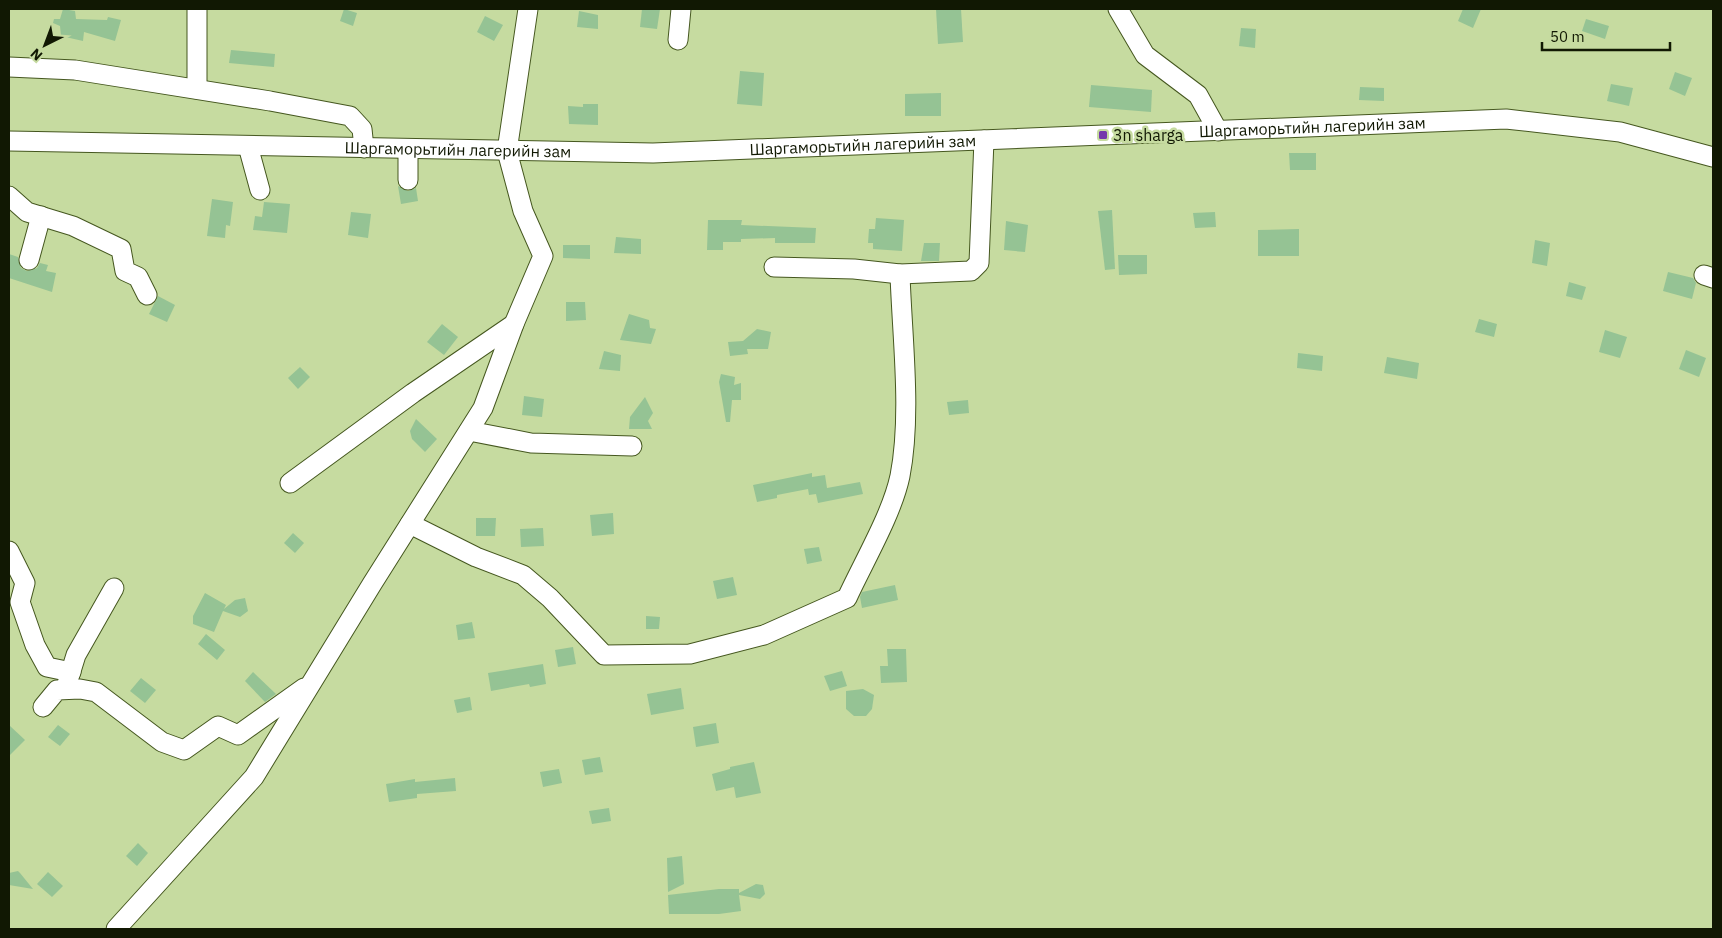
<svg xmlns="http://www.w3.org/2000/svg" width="1722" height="938" viewBox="0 0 1722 938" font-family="'IBM Plex Sans',sans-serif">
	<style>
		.building { fill: #95c394 }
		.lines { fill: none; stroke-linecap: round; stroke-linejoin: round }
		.minor-casing { stroke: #45571f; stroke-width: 21 }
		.minor { stroke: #fff; stroke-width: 19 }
		.poi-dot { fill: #7437ac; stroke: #c6dba0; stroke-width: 2 }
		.labels { text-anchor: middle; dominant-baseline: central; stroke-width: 5; stroke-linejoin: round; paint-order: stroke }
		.street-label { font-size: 16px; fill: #111803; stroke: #c6dba0 }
		.poi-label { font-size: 16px; fill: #111803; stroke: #c6dba0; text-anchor: start }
	</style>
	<rect width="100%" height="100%" fill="#c6dba0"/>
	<g class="building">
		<path d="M63 9 75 11 76 19 107 20 108 17 121 20 115 41 84 32 83 41 61 36 60 26 53 23 54 19H60Z"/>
		<path d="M344 9 357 13 353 26 340 21Z"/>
		<path d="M642 9H660L657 29 640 27Z"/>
		<path d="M936 9H961L963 42 938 44Z"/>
		<path d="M1463 9H1481L1473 28 1458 21Z"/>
		<path d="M579 11 598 15V29L577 27Z"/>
		<path d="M485 16 503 25 494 41 477 32Z"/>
		<path d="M1586 19 1609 26 1605 39 1582 31Z"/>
		<path d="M1241 28 1256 29 1255 48 1239 46Z"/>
		<path d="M231 50 275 54 274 67 229 63Z"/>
		<path d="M740 71 764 73 762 106 737 104Z"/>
		<path d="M1675 72 1692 78 1685 96 1669 89Z"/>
		<path d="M1611 84 1633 88 1629 106 1607 101Z"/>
		<path d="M1091 85 1152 90 1151 112 1089 107Z"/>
		<path d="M1360 87 1384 88V101L1359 100Z"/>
		<path d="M941 93V116H905V94Z"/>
		<path d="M583 104H598V125L569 124 568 106 583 107Z"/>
		<path d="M1289 153H1316V170H1290Z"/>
		<path d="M398 186 408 191 416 188 418 201 401 204Z"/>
		<path d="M212 199 233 202 230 226 226 225 225 238 207 236Z"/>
		<path d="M264 202 290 204 287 233 253 230 255 216 262 217Z"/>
		<path d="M1112 210 1115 269 1105 270 1098 211Z"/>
		<path d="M351 212 371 214 368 238 348 235Z"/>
		<path d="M1215 212 1216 227 1195 228 1193 213Z"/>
		<path d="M876 218 904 220 902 251 873 249V243H868L869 229H875Z"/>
		<path d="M708 220H742L741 225 816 228 815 243H775V238L741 239V242H723V250H707Z"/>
		<path d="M1006 221 1028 225 1025 252 1004 250Z"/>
		<path d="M1299 229V256H1258V230Z"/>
		<path d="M616 237 641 239V254L614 253Z"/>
		<path d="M1535 240 1550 243 1547 266 1532 263Z"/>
		<path d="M924 243H940L939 261H921Z"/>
		<path d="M563 245H590V259L563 258Z"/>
		<path d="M9 254 18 257 21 268 27 271 37 268 40 263 48 265 46 271 56 273 52 292 9 278Z"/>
		<path d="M1118 255H1147V274L1119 275Z"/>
		<path d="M1668 272 1693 278 1696 283 1692 299 1663 291Z"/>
		<path d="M1569 282 1586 287 1582 300 1566 296Z"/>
		<path d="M158 296 175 305 167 322 149 314Z"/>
		<path d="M566 302H585L586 320 566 321Z"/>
		<path d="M629 314 649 320 650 328 656 329 651 344 620 340Z"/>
		<path d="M1479 319 1497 324 1494 337 1475 332Z"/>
		<path d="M442 324 458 337 444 355 427 342Z"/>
		<path d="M757 329 771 332 768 349H747L748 354 730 356 728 342 743 341Z"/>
		<path d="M1605 330 1627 337 1620 358 1599 352Z"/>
		<path d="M1686 350 1706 358 1699 377 1679 369Z"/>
		<path d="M604 351 621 355 620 371 599 369Z"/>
		<path d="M1298 353 1323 356 1322 371 1297 368Z"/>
		<path d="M1387 357 1419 363 1417 379 1384 373Z"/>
		<path d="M300 367 310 377 298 389 288 378Z"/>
		<path d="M721 374 735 377 734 385 741 383V400H732L730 422H726L719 382Z"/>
		<path d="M524 396 544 399 542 417 522 415Z"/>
		<path d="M645 397 653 413 648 421 652 429H629L630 417Z"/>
		<path d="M968 400 969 413 949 415 947 402Z"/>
		<path d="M416 419 437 439 425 452 412 439 410 431Z"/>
		<path d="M812 473V477L825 475 827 488 860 482 863 494 818 503 816 494 809 495 808 489 777 495V498L757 502 753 485Z"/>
		<path d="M613 513 614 534 592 536 590 515Z"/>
		<path d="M476 518H496L495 536H476Z"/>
		<path d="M543 528 544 546 521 547 520 529Z"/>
		<path d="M293 533 304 543 295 553 284 543Z"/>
		<path d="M819 547 822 561 807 564 804 549Z"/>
		<path d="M733 577 737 595 717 599 713 581Z"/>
		<path d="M895 585 898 600 862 608 860 597 862 592Z"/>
		<path d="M205 593 226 605 224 609 235 600 245 598 248 611 240 617 223 611 214 632 193 624V616Z"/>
		<path d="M646 616 660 617 659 629H646Z"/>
		<path d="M472 622 475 638 458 640 456 625Z"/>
		<path d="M206 634 225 650 217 660 198 644Z"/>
		<path d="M573 647 576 664 558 667 555 650Z"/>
		<path d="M887 649H906L907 682 881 683 880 666H888Z"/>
		<path d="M543 664 546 684 530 687 529 684 491 691 488 673Z"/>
		<path d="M842 671 847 686 830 691 824 676Z"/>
		<path d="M253 672 276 694 265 702 245 681Z"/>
		<path d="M141 678 156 690 145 703 130 691Z"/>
		<path d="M681 688 684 709 651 715 647 694Z"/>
		<path d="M863 689 874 695 872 709 866 716H854L846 709V691Z"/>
		<path d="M470 697 472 710 457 713 454 700Z"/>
		<path d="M716 723 719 743 696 747 693 727Z"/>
		<path d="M9 725 25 740 9 756Z"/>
		<path d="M58 725 70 734 60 746 48 737Z"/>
		<path d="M600 757 603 772 585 775 582 760Z"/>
		<path d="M754 762 761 793 736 798 734 787 716 791 712 774 730 769V767Z"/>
		<path d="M559 769 562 783 543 787 540 772Z"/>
		<path d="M455 778 456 791 417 794V798L389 802 386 784 415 779V782Z"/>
		<path d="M609 808 611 821 592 824 589 811Z"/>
		<path d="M138 843 148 853 137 866 126 856Z"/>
		<path d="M682 856 684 884 668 892 667 858Z"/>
		<path d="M18 871 20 873 33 889 9 885V873Z"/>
		<path d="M48 872 63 886 52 897 37 884Z"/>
		<path d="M756 884 763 885 765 894 760 899 739 895 741 911 719 914H669L668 895 719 889H739V893Z"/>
	</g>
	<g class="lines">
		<defs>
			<g id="minor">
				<path d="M1118 9 1145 55 1198 95 1218 131"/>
				<path d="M678 40 681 9"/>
				<path d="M9 67 75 70 270 101 350 116 362 129 364 148"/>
				<path d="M197 89V9"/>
				<path id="s1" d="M9 141 653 153 1506 119 1620 132 1713 157"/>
				<path d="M248 146 260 190"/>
				<path d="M408 180V149"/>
				<path d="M9 196 27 212 73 226 121 249 125 271 138 277 147 295"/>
				<path d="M29 260 41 216"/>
				<path d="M774 267 854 269 900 274 971 271 979 263 984 140"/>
				<path d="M1704 275 1713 278"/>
				<path d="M469 431 531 443 632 446"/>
				<path d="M290 483 413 393 514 324"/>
				<path d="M410 524 476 557 523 575 550 598 604 655 690 654 764 635 847 598C864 561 892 514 900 476 912 414 902 337 900 274"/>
				<path d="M9 551 25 583 20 602 35 645 47 667 71 672"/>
				<path d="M67 684 76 655 114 588"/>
				<path d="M43 707 57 690 80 689 96 692 162 742 184 750 218 726 238 735 304 688"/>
				<path d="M116 929 254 777 372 584 483 408 514 324 543 256 523 211 507 151 528 9"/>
			</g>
		</defs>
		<use href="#minor" class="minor-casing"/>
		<use href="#minor" class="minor"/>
	</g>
	<rect class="poi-dot" x="1098" y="130" width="10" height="10" rx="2.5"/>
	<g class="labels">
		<g class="street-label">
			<text stroke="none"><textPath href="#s1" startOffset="1304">Шаргаморьтийн лагерийн зам</textPath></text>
			<text stroke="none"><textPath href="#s1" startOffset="854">Шаргаморьтийн лагерийн зам</textPath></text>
			<text stroke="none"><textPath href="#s1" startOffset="449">Шаргаморьтийн лагерийн зам</textPath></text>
		</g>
		<g class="poi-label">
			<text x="1113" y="135">3n sharga</text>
		</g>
	</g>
	<rect width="1722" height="938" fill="none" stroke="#111803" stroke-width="20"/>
	<g transform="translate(45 45) rotate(222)" stroke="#c6dba0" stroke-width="4" paint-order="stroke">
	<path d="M0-4L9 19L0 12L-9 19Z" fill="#111803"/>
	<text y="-8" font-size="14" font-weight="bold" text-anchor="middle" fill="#111803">N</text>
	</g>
	<path d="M1542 42v8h128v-8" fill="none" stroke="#111803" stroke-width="2.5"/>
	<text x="1550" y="42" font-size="15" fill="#111803" stroke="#c6dba0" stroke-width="4" paint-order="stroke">50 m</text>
</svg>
